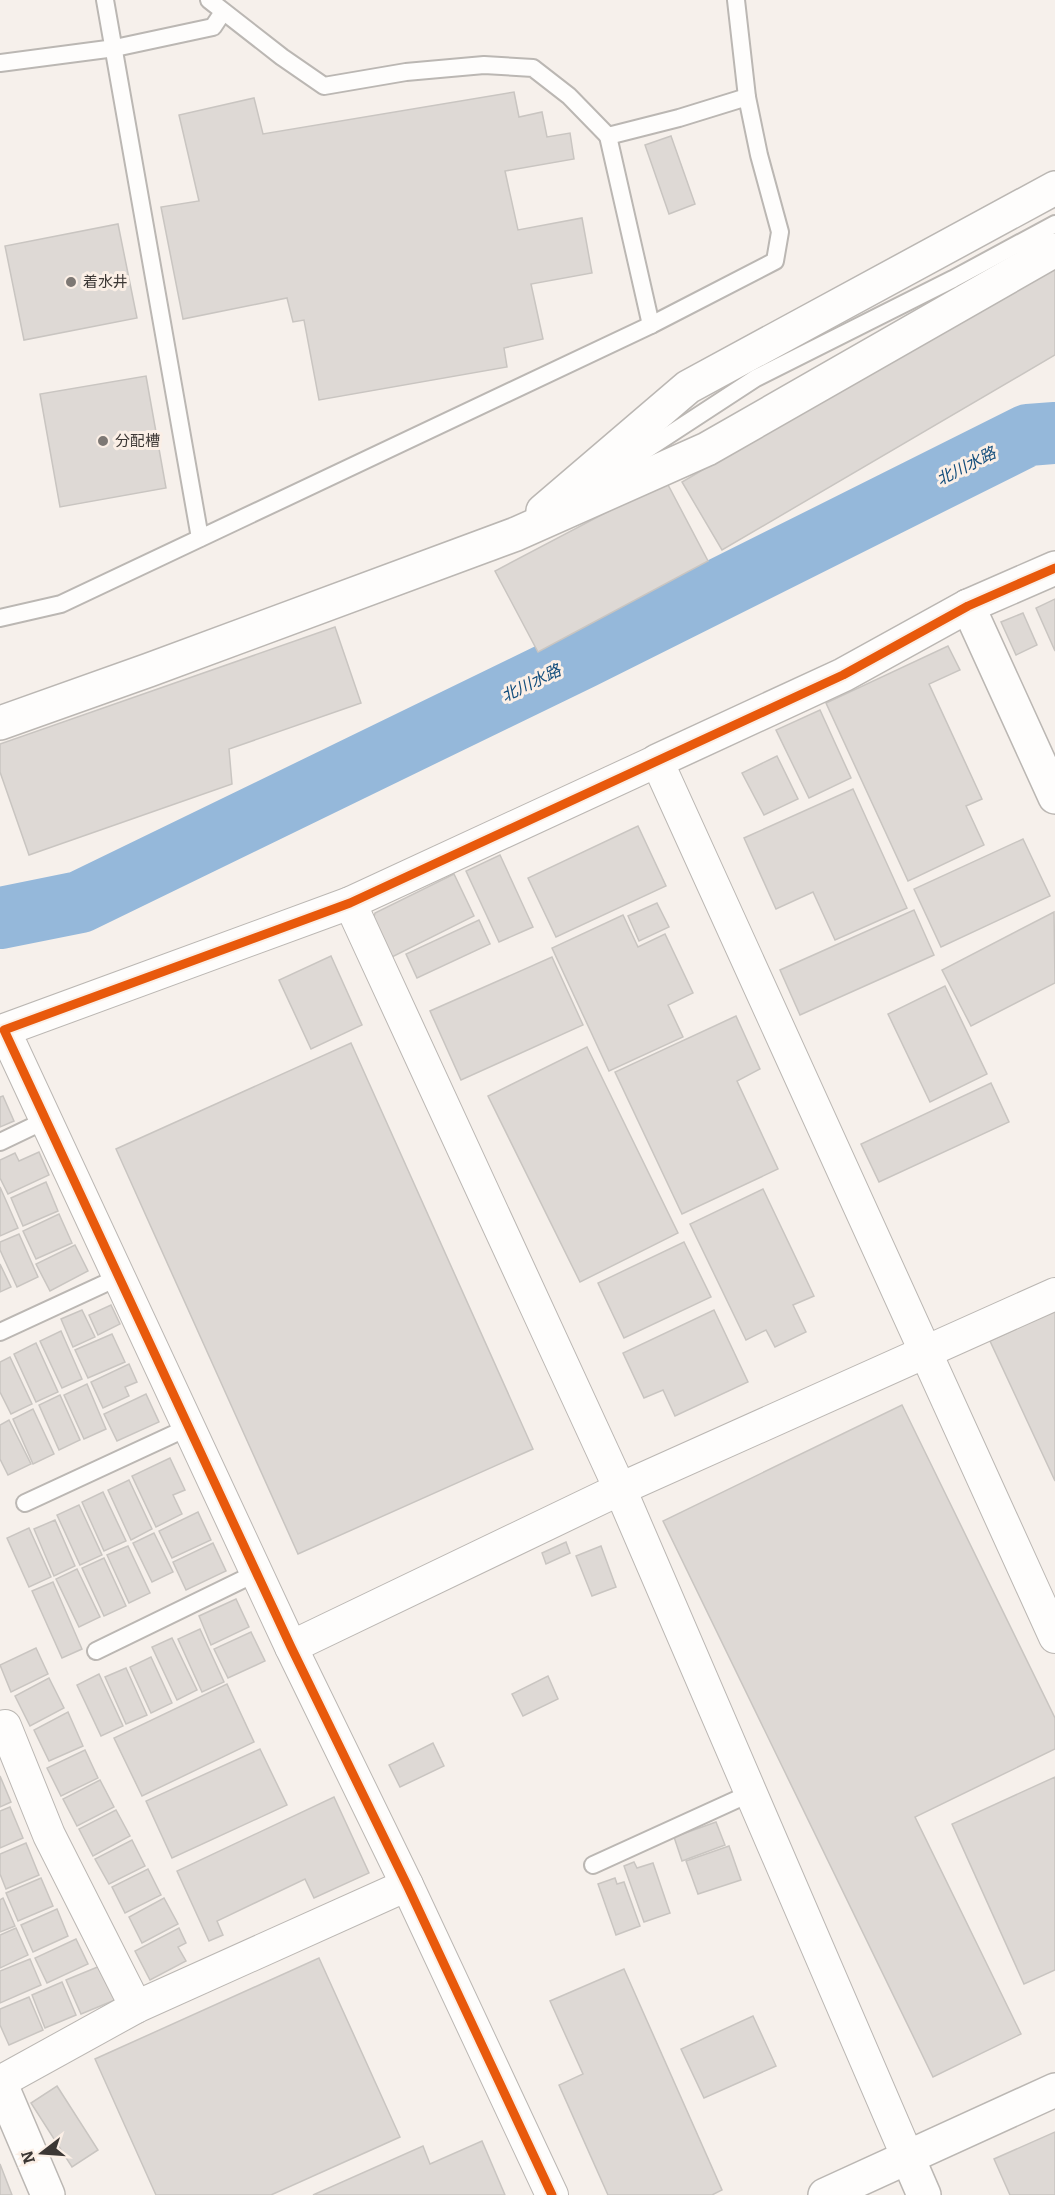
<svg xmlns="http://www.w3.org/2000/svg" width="1055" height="2195" viewBox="0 0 1055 2195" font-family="Bitter,'Noto Sans JP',serif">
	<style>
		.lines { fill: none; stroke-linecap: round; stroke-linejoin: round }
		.river { stroke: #95b8da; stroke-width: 62 }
		.building { fill: #ded9d5; stroke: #c9c5c1; stroke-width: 1.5 }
		.lane-casing { stroke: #bbb7b3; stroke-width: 20 }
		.street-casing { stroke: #bbb7b3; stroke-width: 34 }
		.secondary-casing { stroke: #bbb7b3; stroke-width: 36 }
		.lane { stroke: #fefdfc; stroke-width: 16 }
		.street { stroke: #fefdfc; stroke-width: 32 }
		.secondary { stroke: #fefdfc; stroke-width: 33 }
		.cycleway-casing { stroke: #fbefe6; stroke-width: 13 }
		.cycleway { stroke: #e8590c; stroke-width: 9 }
		.poi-dot { fill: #7d7874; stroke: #fbefe6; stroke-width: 2 }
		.labels { text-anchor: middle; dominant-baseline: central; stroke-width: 6; stroke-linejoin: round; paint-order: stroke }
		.poi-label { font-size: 15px; fill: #3c3734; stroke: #fbefe6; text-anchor: start }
		.water-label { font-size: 16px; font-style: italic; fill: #124d7c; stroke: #fbefe6 }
	</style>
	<rect width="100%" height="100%" fill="#f6f0eb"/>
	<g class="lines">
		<path class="river" d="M0 918 80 902 582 658 1028 435 1055 433"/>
	</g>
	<g class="building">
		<path d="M514 92 519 117 542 112 547 137 570 133 574 159 505 171 518 230 582 218 592 273 531 284 543 339 504 348 507 367 319 400 304 320 293 322 287 298 183 319 161 207 199 201 179 115 254 98 263 134Z"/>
		<path d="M671 136 695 204 669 214 645 145Z"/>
		<path d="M118 224 137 318 24 340 5 246Z"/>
		<path d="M1055 263V355L722 550 682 482Z"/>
		<path d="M146 376 166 488 60 507 40 394Z"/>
		<path d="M666 481 708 561 538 652 495 571Z"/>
		<path d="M1055 599V651L1036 608Z"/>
		<path d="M1023 613 1037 645 1016 655 1001 622Z"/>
		<path d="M335 627 361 703 229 749 232 784 29 855 0 772V744Z"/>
		<path d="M948 646 960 670 929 684 982 799 966 806 984 845 908 881 826 703Z"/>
		<path d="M820 710 851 778 809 798 776 730Z"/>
		<path d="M777 756 798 799 764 815 742 773Z"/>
		<path d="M853 789 907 908 835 940 813 892 776 909 744 838Z"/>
		<path d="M638 826 666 886 556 937 528 878Z"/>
		<path d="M1023 839 1050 896 941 947 914 889Z"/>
		<path d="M500 855 533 927 499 942 466 871Z"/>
		<path d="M454 874 474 916 386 960 371 928 375 913Z"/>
		<path d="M657 903 669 927 639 941 628 916Z"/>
		<path d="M914 910 934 955 800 1015 780 970Z"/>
		<path d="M1054 912 1055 983 971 1026 942 970Z"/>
		<path d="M623 915 638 947 665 934 693 993 668 1005 683 1037 609 1071 552 948Z"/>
		<path d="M479 920 490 944 417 978 406 954Z"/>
		<path d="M331 956 362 1025 311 1049 279 980Z"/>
		<path d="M552 957 583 1025 461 1080 430 1011Z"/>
		<path d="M945 986 987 1074 930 1102 888 1014Z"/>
		<path d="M736 1016 760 1069 737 1081 778 1169 682 1214 615 1072Z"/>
		<path d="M351 1043 533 1449 298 1554 116 1149Z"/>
		<path d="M587 1047 678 1233 580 1282 488 1096Z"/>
		<path d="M991 1083 1009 1122 879 1182 861 1144Z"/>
		<path d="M3 1096 14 1121 0 1127V1097Z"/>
		<path d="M39 1152 49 1175 8 1194 0 1178V1160L15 1153 19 1161Z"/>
		<path d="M46 1182 58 1211 23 1226 11 1198Z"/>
		<path d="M0 1187 18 1228 0 1236Z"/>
		<path d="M763 1189 814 1296 793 1305 806 1332 775 1347 766 1330 746 1340 690 1224Z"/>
		<path d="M59 1214 72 1243 36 1259 23 1231Z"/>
		<path d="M19 1234 38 1277 17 1287 0 1250V1242Z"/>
		<path d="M684 1242 711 1297 624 1338 598 1283Z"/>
		<path d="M75 1245 88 1271 50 1291 36 1264Z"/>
		<path d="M0 1264 11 1287 0 1292Z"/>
		<path d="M111 1305 120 1324 98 1335 89 1315Z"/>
		<path d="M82 1310 95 1337 73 1347 61 1319Z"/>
		<path d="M714 1310 748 1382 675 1416 663 1390 644 1398 623 1353Z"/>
		<path d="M1055 1311V1481L990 1341Z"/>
		<path d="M61 1331 82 1379 62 1388 40 1341Z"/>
		<path d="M112 1334 125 1362 88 1378 75 1350Z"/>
		<path d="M36 1343 58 1392 36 1402 14 1354Z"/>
		<path d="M10 1357 32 1404 11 1414 0 1392V1362Z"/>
		<path d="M129 1364 137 1382 125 1387 129 1396 103 1408 91 1382Z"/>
		<path d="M87 1384 106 1429 84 1439 64 1395Z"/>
		<path d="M146 1394 159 1422 117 1441 104 1414Z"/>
		<path d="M60 1395 80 1440 59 1450 39 1405Z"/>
		<path d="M902 1405 1055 1718V1749L915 1817 1021 2034 933 2077 663 1521Z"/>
		<path d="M33 1409 54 1454 33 1464 13 1419Z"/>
		<path d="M9 1420 31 1464 8 1475 0 1459V1425Z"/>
		<path d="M170 1458 185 1490 173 1495 182 1514 156 1527 132 1476Z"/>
		<path d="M129 1480 152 1529 131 1540 108 1490Z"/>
		<path d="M103 1492 126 1541 104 1551 82 1502Z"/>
		<path d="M79 1505 102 1555 80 1565 57 1515Z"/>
		<path d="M198 1512 211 1540 172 1558 159 1531Z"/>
		<path d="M55 1520 75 1566 54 1576 34 1529Z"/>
		<path d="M29 1528 51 1577 29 1587 7 1538Z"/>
		<path d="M154 1533 173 1572 152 1582 133 1543Z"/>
		<path d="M566 1542 570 1553 546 1564 542 1553Z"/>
		<path d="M213 1543 226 1571 186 1590 173 1562Z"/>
		<path d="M128 1546 150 1593 129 1603 107 1555Z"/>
		<path d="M601 1546 616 1587 592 1596 576 1556Z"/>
		<path d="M104 1558 126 1606 104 1616 82 1568Z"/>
		<path d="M77 1569 100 1617 79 1627 56 1579Z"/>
		<path d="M53 1582 82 1649 62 1658 32 1591Z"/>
		<path d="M236 1599 249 1627 211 1645 199 1616Z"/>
		<path d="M200 1629 224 1682 202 1692 178 1639Z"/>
		<path d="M251 1632 265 1661 228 1678 214 1649Z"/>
		<path d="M172 1638 197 1690 177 1700 152 1647Z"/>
		<path d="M36 1648 48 1674 11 1692 0 1665Z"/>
		<path d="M151 1657 172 1703 151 1713 130 1667Z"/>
		<path d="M126 1668 147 1715 126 1724 105 1677Z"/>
		<path d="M99 1674 123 1726 101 1736 77 1685Z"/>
		<path d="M548 1676 558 1699 523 1716 512 1694Z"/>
		<path d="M49 1678 64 1708 30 1726 15 1696Z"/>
		<path d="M227 1684 254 1742 142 1796 114 1738Z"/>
		<path d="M68 1712 83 1746 49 1761 34 1730Z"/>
		<path d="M433 1743 444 1766 400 1787 389 1765Z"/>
		<path d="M260 1749 287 1805 172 1858 146 1801Z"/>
		<path d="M85 1750 98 1778 61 1796 47 1768Z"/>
		<path d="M0 1776 11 1802 0 1807Z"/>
		<path d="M1055 1777V1970L1024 1984 952 1824Z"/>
		<path d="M100 1780 114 1807 77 1826 63 1799Z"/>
		<path d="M334 1797 369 1873 314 1898 305 1879 217 1921 223 1935 209 1941 177 1871Z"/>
		<path d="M10 1807 23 1838 0 1848V1811Z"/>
		<path d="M116 1810 130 1836 93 1856 79 1829Z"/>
		<path d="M716 1822 725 1845 682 1861 674 1837Z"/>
		<path d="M132 1840 145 1866 109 1884 95 1859Z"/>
		<path d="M26 1843 39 1875 6 1889 0 1874V1854Z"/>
		<path d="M729 1846 741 1880 698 1894 686 1861Z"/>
		<path d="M634 1862 637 1868 653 1863 670 1913 644 1922 624 1866Z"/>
		<path d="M148 1869 161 1895 125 1913 112 1887Z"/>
		<path d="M41 1878 53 1906 18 1921 6 1893Z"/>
		<path d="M615 1878 617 1884 624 1882 640 1926 616 1935 598 1884Z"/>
		<path d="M3 1898 15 1926 0 1932V1900Z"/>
		<path d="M164 1898 178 1924 142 1943 129 1917Z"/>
		<path d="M57 1909 68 1936 33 1952 21 1925Z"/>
		<path d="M16 1928 28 1955 0 1968V1935Z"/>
		<path d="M179 1928 186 1943 178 1947 186 1961 150 1980 135 1951Z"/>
		<path d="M76 1939 88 1964 47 1983 35 1958Z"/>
		<path d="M319 1958 400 2137 271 2195H156L95 2059Z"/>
		<path d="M30 1959 41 1985 0 2003V1971Z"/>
		<path d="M100 1966 115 2000 81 2014 66 1980Z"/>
		<path d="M624 1969 722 2190 712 2195H608L559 2085 583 2074 550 2001Z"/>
		<path d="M62 1982 76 2015 45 2028 32 1995Z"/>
		<path d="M29 1997 43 2030 9 2045 0 2025V2009Z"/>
		<path d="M753 2016 776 2066 704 2098 681 2049Z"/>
		<path d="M57 2086 98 2150 72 2167 31 2103Z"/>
		<path d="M1055 2132V2195H1010L994 2159Z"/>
		<path d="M482 2141 505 2195H313L423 2146 430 2164Z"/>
		<path d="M0 2164 12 2195H0Z"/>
	</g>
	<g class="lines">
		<defs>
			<g id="lane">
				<path d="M105 0 200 538"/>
				<path d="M736 0 747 97"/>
				<path d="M0 63 115 48 213 27 223 12"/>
				<path d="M608 136 651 325"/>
				<path d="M603 478 756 378 953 279 1055 224"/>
				<path d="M0 618 61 604 651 325 775 261 780 232 759 155 747 97 679 118 608 136 569 96 533 68 484 65 406 72 324 86 282 57 209 0"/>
				<path d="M0 1142 46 1120"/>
				<path d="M0 1332 119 1277"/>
				<path d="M25 1503 189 1427"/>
				<path d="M96 1651 256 1573"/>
				<path d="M593 1865 751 1793"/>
			</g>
			<g id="street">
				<path d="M350 903 620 1489 908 2158"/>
				<path d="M291 1647 620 1489 1055 1294"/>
				<path d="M5 1726 49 1835 136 2007"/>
				<path d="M0 2082 136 2007 407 1885"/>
				<path d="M552 2195 407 1885 291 1647 4 1030 350 903 657 761 1055 1637"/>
			</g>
			<g id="secondary">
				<path d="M543 511 688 387 1055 188"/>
				<path d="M968 606 1055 797"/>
				<path d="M0 723 149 670 516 534 707 449 1055 250"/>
				<path d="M657 761 843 675 968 606 1055 568"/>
				<path d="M0 2082 48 2195"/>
				<path d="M908 2158 924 2195"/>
				<path d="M825 2195 1055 2090"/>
			</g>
		</defs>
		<use href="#lane" class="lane-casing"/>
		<use href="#street" class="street-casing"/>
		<use href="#secondary" class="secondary-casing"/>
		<use href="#lane" class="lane"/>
		<use href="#street" class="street"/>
		<use href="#secondary" class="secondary"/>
		<defs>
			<path id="cycleway" d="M552 2195 407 1885 291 1647 4 1030 350 903 843 675 968 606 1055 568"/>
		</defs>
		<use href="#cycleway" class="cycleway-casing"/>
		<use href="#cycleway" class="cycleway"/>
	</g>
	<g class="poi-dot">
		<circle cx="71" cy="282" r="6"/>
		<circle cx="103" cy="441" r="6"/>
	</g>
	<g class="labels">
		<g class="poi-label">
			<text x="83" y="282">着水井</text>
			<text x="115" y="441">分配槽</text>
		</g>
		<g class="water-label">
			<text transform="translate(966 466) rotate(-27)">北川水路</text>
			<text transform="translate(531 683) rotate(-26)">北川水路</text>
		</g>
	</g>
	<g transform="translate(42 2153) rotate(253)" stroke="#fbefe6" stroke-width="4.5" paint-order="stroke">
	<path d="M0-4.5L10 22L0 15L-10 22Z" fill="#3c3734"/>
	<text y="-9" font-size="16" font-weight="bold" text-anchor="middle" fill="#3c3734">N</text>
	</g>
</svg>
